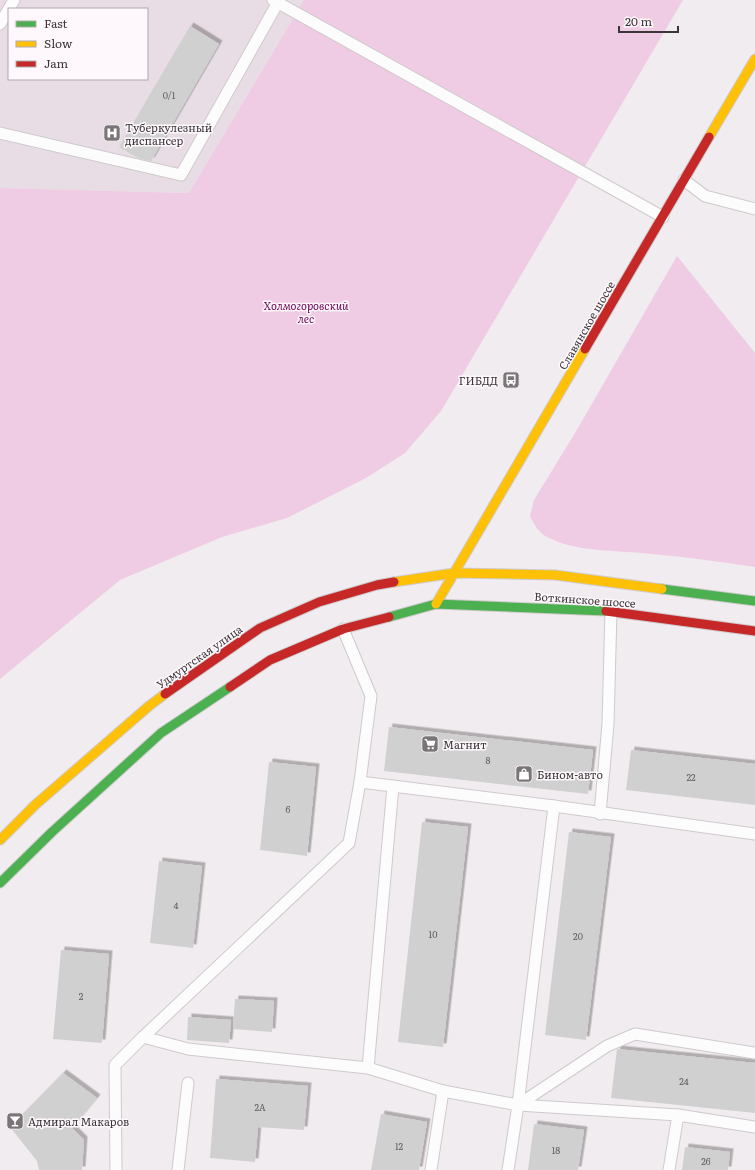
<svg xmlns="http://www.w3.org/2000/svg" width="755" height="1170" viewBox="0 0 755 1170" font-family="Literata,serif">
	<style>
		.built { fill: #e8dde4; fill-rule: evenodd }
		.green { fill: #efcce3 }
		.building { fill: #d1d0d1; filter: url(#shadow) }
		.lines { fill: none; stroke-linecap: round; stroke-linejoin: round }
		.lane-casing { stroke: #cecacc; stroke-width: 13 }
		.fast-casing { stroke: #cecacc; stroke-width: 11 }
		.slow-casing { stroke: #cecacc; stroke-width: 11 }
		.jam-casing { stroke: #cecacc; stroke-width: 11 }
		.lane { stroke: #fdfcfd; stroke-width: 11 }
		.fast { stroke: #4caf50; stroke-width: 9 }
		.slow { stroke: #ffc107; stroke-width: 9 }
		.jam { stroke: #c62828; stroke-width: 9 }
		.labels { text-anchor: middle; dominant-baseline: central; stroke-width: 3; stroke-linejoin: round; paint-order: stroke }
		.number-label { font-size: 9px; fill: #605c5e }
		.poi-label { font-size: 11px; fill: #3a3638; stroke: #fef8fc; text-anchor: start }
		.park-label { font-size: 11px; font-style: italic; fill: #6b0154; stroke: #fef8fc }
		.street-label { font-size: 11px; fill: #3a3638; stroke: #fef8fc }
	</style>
	<defs>
		<filter id="shadow"><feDropShadow dx="3.5" dy="-3.5" stdDeviation="0" flood-color="#0004"/></filter>
	</defs>
	<rect width="100%" height="100%" fill="#f1ecef"/>
	<path class="built" d="M0 0H304L189 193 0 188ZM9 9H147V79H9Z"/>
	<g class="green">
		<path d="M304 0H683L441 411 405 453 366 478 287 518 222 537 120 580 0 679V188L189 193Z"/>
		<path d="M677 256 755 353V567C721 562 686 557 652 554 618 550 578 553 547 537 538 532 534 524 530 516L534 500 578 428Z"/>
	</g>
	<g class="building">
		<path d="M190 26 219 44 151 161 138 158 119 147Z"/>
		<path d="M389 727 593 750 588 794 384 771Z"/>
		<path d="M631 750 755 764V805L626 790Z"/>
		<path d="M269 762 316 767 307 856 260 850Z"/>
		<path d="M422 822 468 827 443 1047 398 1042Z"/>
		<path d="M569 832 611 837 586 1040 545 1035Z"/>
		<path d="M159 861 202 866 193 948 150 943Z"/>
		<path d="M61 950 109 954 102 1043 53 1039Z"/>
		<path d="M235 999 274 1001 272 1032 233 1029Z"/>
		<path d="M188 1017 231 1020 229 1043 187 1040Z"/>
		<path d="M617 1049 755 1063V1113L611 1098Z"/>
		<path d="M63 1073 97 1098 72 1128 84 1140 82 1170H39L37 1161 10 1127Z"/>
		<path d="M216 1079 308 1086 304 1130 258 1127 255 1162 210 1158Z"/>
		<path d="M381 1114 427 1122 419 1170H371Z"/>
		<path d="M534 1124 584 1130 578 1170H528Z"/>
		<path d="M685 1147 730 1152 728 1170H682Z"/>
	</g>
	<g class="lines">
		<defs>
			<g id="lane">
				<path d="M273 0 663 217"/>
				<path d="M0 24 14 0"/>
				<path d="M0 133 181 175 277 4"/>
				<path d="M684 180 705 196 755 209"/>
				<path d="M343 629 371 696 360 782"/>
				<path d="M600 814 608 724 611 611"/>
				<path d="M143 1037 349 843 360 782 554 806 755 834"/>
				<path d="M368 1068 393 786"/>
				<path d="M518 1105 607 1046 635 1034 755 1053"/>
				<path d="M116 1170 115 1065 143 1037 188 1049 368 1068 443 1091 518 1105 678 1115 755 1127"/>
				<path d="M178 1170 188 1083"/>
				<path d="M431 1170 443 1091"/>
				<path d="M508 1170 518 1105 554 806"/>
				<path d="M669 1170 678 1115"/>
			</g>
			<g id="fast">
				<path d="M662 589 755 601"/>
				<path d="M389 617 436 604 606 611"/>
				<path d="M0 883 52 832 161 733 230 687"/>
			</g>
			<g id="slow">
				<path d="M709 137 755 59"/>
				<path d="M394 582 454 573 555 575 662 589"/>
				<path d="M436 604 585 349"/>
				<path d="M0 840 35 805 149 706 165 694"/>
			</g>
			<g id="jam">
				<path d="M585 349 709 137"/>
				<path d="M606 611 755 631"/>
				<path d="M230 687 270 660 343 629 389 617"/>
				<path d="M165 694 260 628 319 602 377 585 394 582"/>
			</g>
		</defs>
		<use href="#lane" class="lane-casing"/>
		<use href="#fast" class="fast-casing"/>
		<use href="#slow" class="slow-casing"/>
		<use href="#jam" class="jam-casing"/>
		<use href="#lane" class="lane"/>
		<use href="#fast" class="fast"/>
		<use href="#slow" class="slow"/>
		<use href="#jam" class="jam"/>
	</g>
	<defs>
		<symbol id="hospital-square" viewBox="-11 -11 22 22"><rect x="-9" y="-9" width="18" height="18" rx="4" fill="#7a7678" stroke="#fef8fc"/><path d="M-5-5h3v3.5h4V-5h3V5h-3V1.5h-4V5h-3Z" fill="#fff"/></symbol>
		<symbol id="bus-square" viewBox="-11 -11 22 22"><rect x="-9" y="-9" width="18" height="18" rx="4" fill="#7a7678" stroke="#fef8fc"/><path d="M-5-6H5V4H4V6H2V4H-2V6H-4V4H-5ZM-3.5-4V0h7V-4ZM-3.5 1.2v1.5H-2V1.2ZM2 1.2v1.5H3.5V1.2Z" fill="#fff"/></symbol>
		<symbol id="supermarket-square" viewBox="-11 -11 22 22"><rect x="-9" y="-9" width="18" height="18" rx="4" fill="#7a7678" stroke="#fef8fc"/><path d="M-6-5.5h2.5l.6 2H6L4.5 2H-2.5L-4.4-4H-6ZM-1.5 3.2a1.3 1.3 0 1 0 .1 0ZM3 3.2a1.3 1.3 0 1 0 .1 0Z" fill="#fff"/></symbol>
		<symbol id="shop-square" viewBox="-11 -11 22 22"><rect x="-9" y="-9" width="18" height="18" rx="4" fill="#7a7678" stroke="#fef8fc"/><path d="M-5-2.5h2.3a2.7 3.5 0 0 1 5.4 0H5L5.5 6h-11ZM-1.5-2.5h3a1.5 2.3 0 0 0-3 0Z" fill="#fff"/></symbol>
		<symbol id="bar-square" viewBox="-11 -11 22 22"><rect x="-9" y="-9" width="18" height="18" rx="4" fill="#7a7678" stroke="#fef8fc"/><path d="M-6-5H6L.8 .8V4.5H3.5V6h-7V4.5H-.8V.8Z" fill="#fff"/></symbol>
	</defs>
	<g fill-rule="evenodd">
		<use href="#hospital-square" x="102" y="123" width="20" height="20"/>
		<use href="#bus-square" x="501" y="370" width="20" height="20"/>
		<use href="#supermarket-square" x="420" y="734" width="20" height="20"/>
		<use href="#shop-square" x="514" y="764" width="20" height="20"/>
		<use href="#bar-square" x="5" y="1111" width="20" height="20"/>
	</g>
	<g class="labels">
		<g class="number-label">
			<text x="169" y="95">0/1</text>
			<text x="488" y="760">8</text>
			<text x="691" y="777">22</text>
			<text x="288" y="809">6</text>
			<text x="176" y="905">4</text>
			<text x="433" y="934">10</text>
			<text x="578" y="936">20</text>
			<text x="81" y="996">2</text>
			<text x="684" y="1081">24</text>
			<text x="260" y="1107">2А</text>
			<text x="399" y="1146">12</text>
			<text x="556" y="1150">18</text>
			<text x="706" y="1161">26</text>
		</g>
		<g class="poi-label">
			<text x="125" y="127">Туберкулезный<tspan x="125" dy="13">диспансер</tspan></text>
			<text x="498" y="380" text-anchor="end">ГИБДД</text>
			<text x="443" y="744">Магнит</text>
			<text x="537" y="774">Бином-авто</text>
			<text x="28" y="1121">Адмирал Макаров</text>
		</g>
		<g class="park-label">
			<text x="306" y="305">Холмогоровский<tspan x="306" dy="13">лес</tspan></text>
		</g>
		<g class="street-label">
			<text transform="translate(586 325) rotate(-60)">Славянское шоссе</text>
			<text transform="translate(585 599) rotate(4)">Воткинское шоссе</text>
			<text transform="translate(199 656) rotate(-35)">Удмуртская улица</text>
		</g>
	</g>
	<rect x="8" y="8" width="140" height="72" fill="#fef8fc" stroke="#b0aaae"/>
	<rect x="16" y="21" width="20" height="6" fill="#4caf50" stroke="#b0aaae"/>
	<text x="44" y="28" font-size="12" fill="#3a3638">Fast</text>
	<rect x="16" y="41" width="20" height="6" fill="#ffc107" stroke="#b0aaae"/>
	<text x="44" y="48" font-size="12" fill="#3a3638">Slow</text>
	<rect x="16" y="61" width="20" height="6" fill="#c62828" stroke="#b0aaae"/>
	<text x="44" y="68" font-size="12" fill="#3a3638">Jam</text>
	<path d="M619 26v6h59v-6" fill="none" stroke="#3a3638" stroke-width="2"/>
	<text x="625" y="26" font-size="12" fill="#3a3638" stroke="#fef8fc" stroke-width="3" paint-order="stroke">20 m</text>
</svg>
